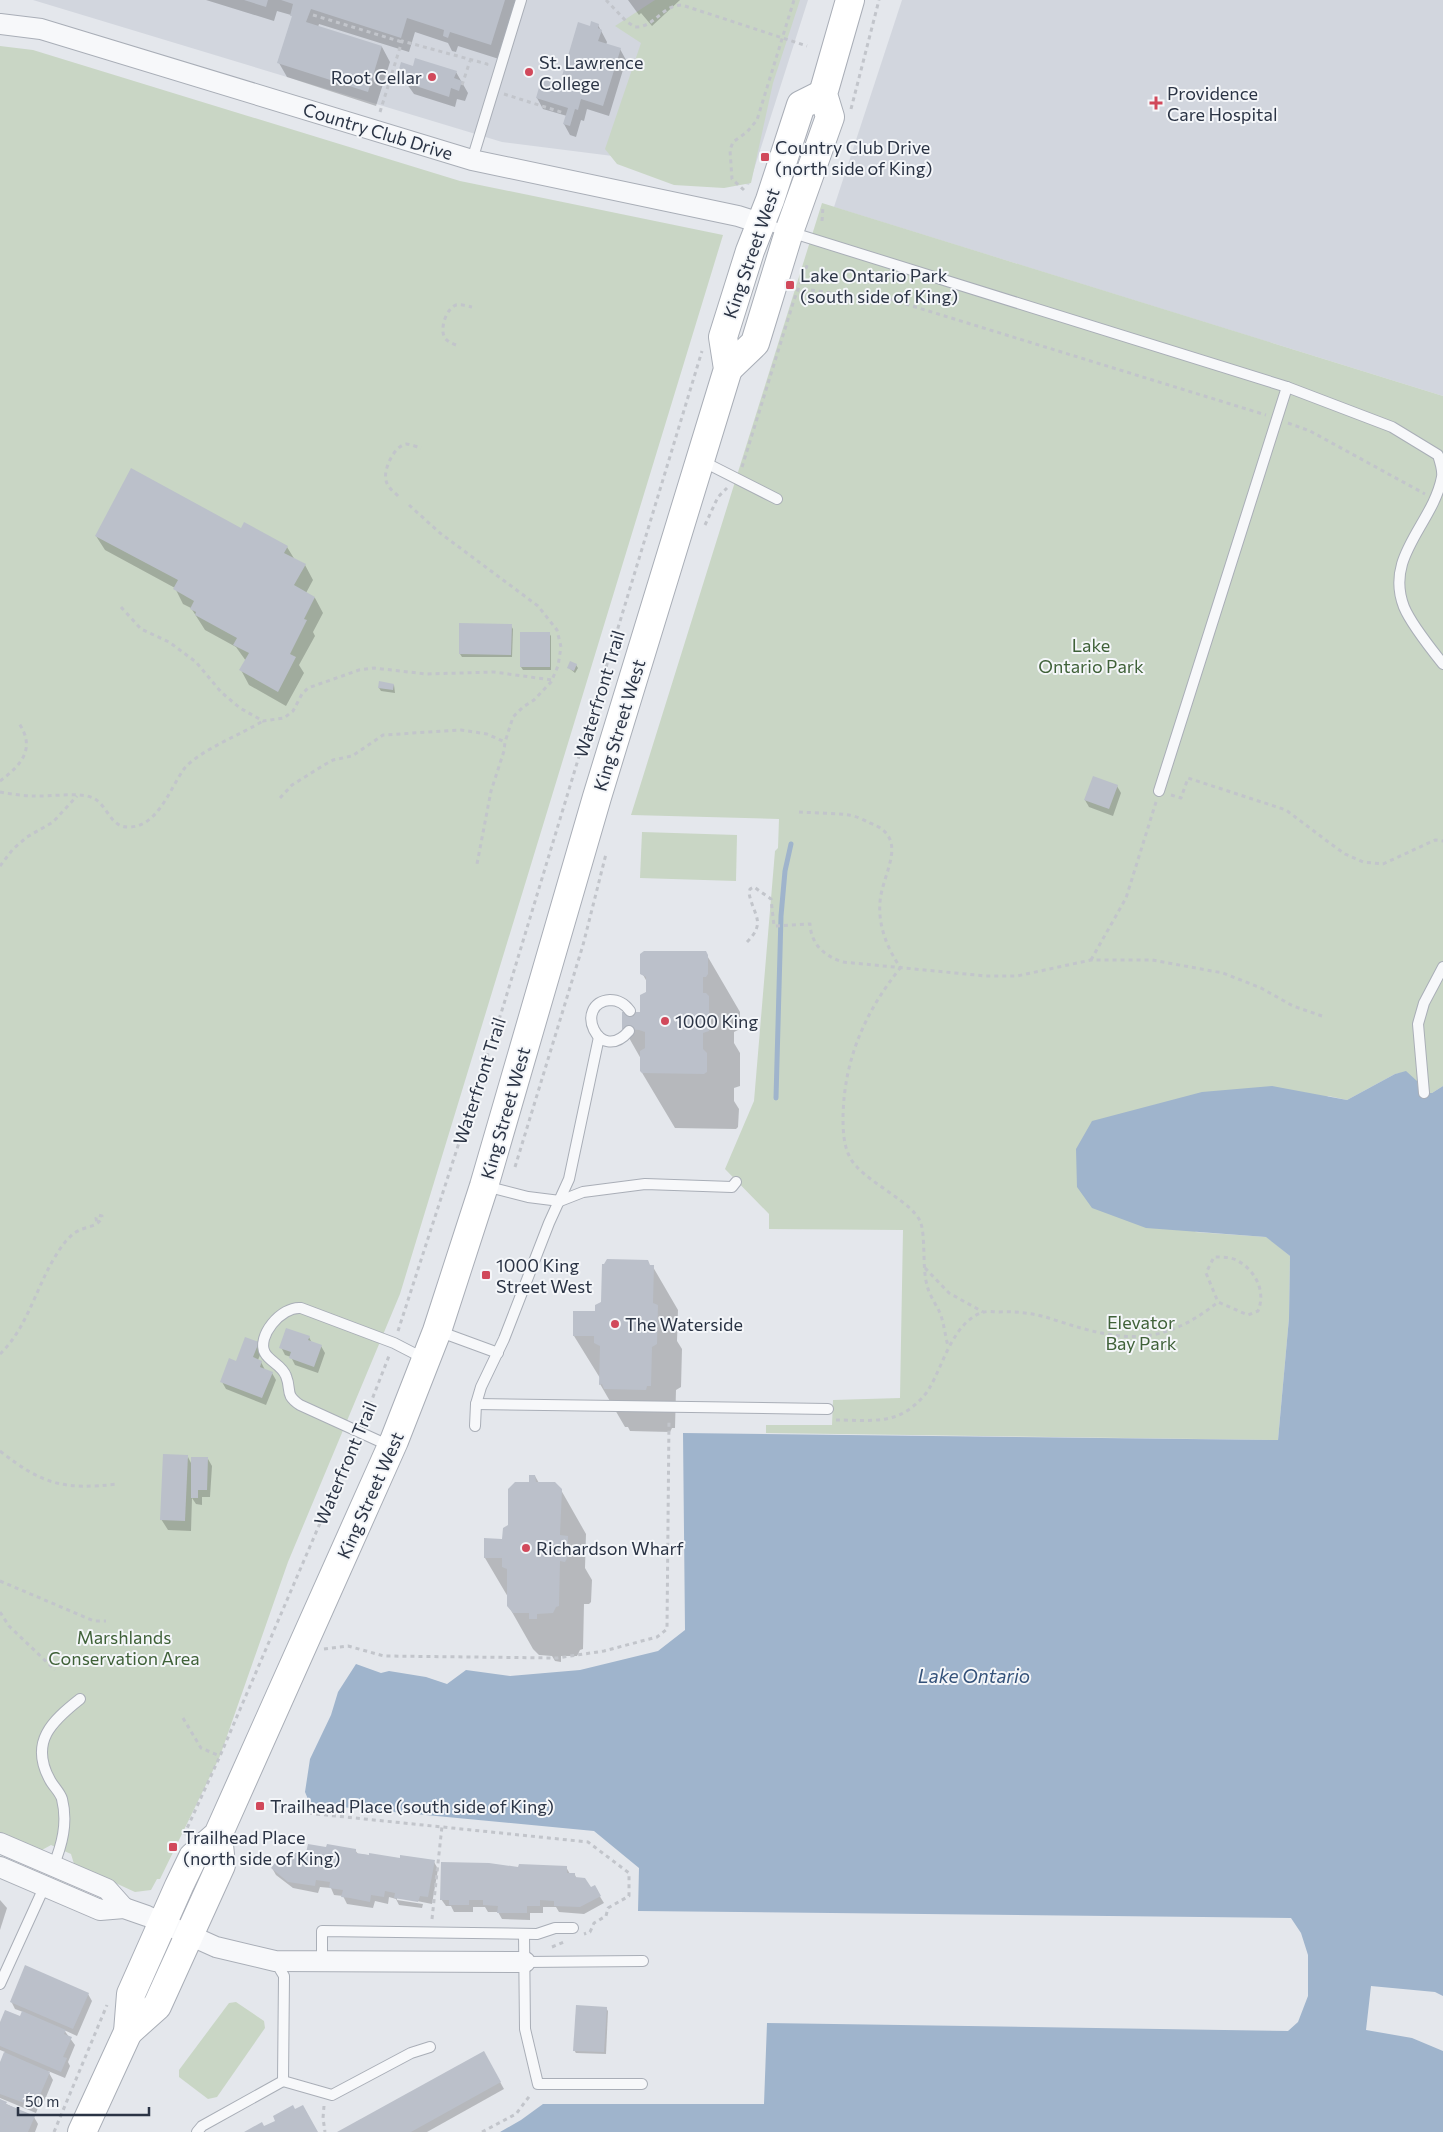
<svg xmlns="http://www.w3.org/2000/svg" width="1443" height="2132" viewBox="0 0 1443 2132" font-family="Commissioner,sans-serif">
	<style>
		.built { fill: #d2d6de }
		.green { fill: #c9d6c5 }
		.water { fill: #9fb4cc }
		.pier { fill: #e4e7ec }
		.shadow { fill: #0003 }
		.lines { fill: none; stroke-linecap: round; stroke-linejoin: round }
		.stream { stroke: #9fb4cc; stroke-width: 5 }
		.building { fill: #bbc0ca }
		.lane-casing { stroke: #a9aeb7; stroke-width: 12 }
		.street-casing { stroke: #a9aeb7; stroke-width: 22 }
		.secondary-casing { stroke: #a9aeb7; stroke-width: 30 }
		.path { stroke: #c2c5cb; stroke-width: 3; stroke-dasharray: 4 4; stroke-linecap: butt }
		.lane { stroke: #f7f8fa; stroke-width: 10 }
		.street { stroke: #f7f8fa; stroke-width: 20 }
		.secondary { stroke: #fff; stroke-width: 28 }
		.poi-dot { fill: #d1495b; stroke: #f4f6f9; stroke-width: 2 }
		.labels { text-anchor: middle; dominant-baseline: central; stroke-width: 4; stroke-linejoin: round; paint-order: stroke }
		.poi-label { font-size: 18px; fill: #2b3445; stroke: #f4f6f9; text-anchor: start }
		.street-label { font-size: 18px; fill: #2b3445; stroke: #f4f6f9 }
		.park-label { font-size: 18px; fill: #3f6138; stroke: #f4f6f9 }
		.water-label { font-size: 19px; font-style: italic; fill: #34527a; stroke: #f4f6f9 }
	</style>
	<rect width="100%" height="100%" fill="#e4e7ec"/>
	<g class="built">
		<path d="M33 0H808L749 185 660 162 502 142Z"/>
		<path d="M902 0H1443V396L834 207Z"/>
	</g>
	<g class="green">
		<path d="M655 0H800L773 83 751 183 724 188 674 185 617 164 605 149 641 43 615 26Z"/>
		<path d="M0 46 33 50 460 181 723 235 400 1294 288 1562 220 1756 160 1879H157L151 1890 135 1892 74 1864 71 1854 51 1845 42 1850 0 1835Z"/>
		<path d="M822 203 1443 396V1086L1432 1093H1418L1406 1072 1395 1074 1347 1100 1328 1096 1195 1232 1267 1237 1290 1256 1289 1318 1278 1440 766 1433V1425H832L833 1400 900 1398 903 1230 769 1229V1214L725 1169 754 1101 775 851 778 848 779 819 631 815Z"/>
		<path d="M642 832 737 835 736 881 640 878Z"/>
		<path d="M236 2002 264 2021 265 2028 217 2097 208 2099 179 2077V2070L229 2003Z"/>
	</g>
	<path class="water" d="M1406 1071 1417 1081 1419 1093H1432L1443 1086V2132H500L521 2120 543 2104H764L767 2023 1288 2031 1298 2022 1308 1996V1955L1301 1933 1291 1918 638 1911 639 1868 594 1831 310 1804 305 1792 310 1759 331 1715 338 1692 356 1664 381 1673 389 1671 426 1677 447 1684 466 1670 510 1676 580 1670 658 1651 685 1630 683 1433 1278 1440 1289 1318 1290 1256 1266 1237 1146 1228 1092 1208 1077 1187 1076 1149 1092 1121 1202 1092 1272 1086 1347 1100 1395 1074Z"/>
	<path class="pier" d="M1371 1986 1435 1992 1443 1996V2051L1412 2038 1366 2030Z"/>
	<g class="shadow">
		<path d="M206 0H518L499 59 458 46 456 52 452 51 448 43 415 32 409 52 319 24 318 27 382 47 390 62 376 106 287 77 279 63 293 18 291 15 277 11 274 21Z"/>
		<path d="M628 0H680L652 26 641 13 639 15Z"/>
		<path d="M598 25 607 42 606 45 620 49 626 60 609 116 587 109 584 121 581 120 576 137 570 135 564 124 567 116 543 109 537 98 561 84 591 27Z"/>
		<path d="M413 67 456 72 468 93 465 101 457 99 455 107 414 94 399 73Z"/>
		<path d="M242 530 287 547 295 560 305 565 313 580 306 593 315 598 323 613 313 632 315 636 299 665 304 673 286 706 249 685 241 670 246 661 236 647 205 630 191 608 183 604 175 588 105 550 96 536Z"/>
		<path d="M511 626 513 629 512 657H462L460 654Z"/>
		<path d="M521 633H549L551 636V670H523L521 667Z"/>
		<path d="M576 665 578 668 575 673 569 668Z"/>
		<path d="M394 685 395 693 381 691 379 688Z"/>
		<path d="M1117 786 1121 793 1113 816 1089 807 1085 800Z"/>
		<path d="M705 952 740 1012V1029L734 1032V1043L740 1053V1086L734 1088V1101L739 1109 738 1127 736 1129 675 1128 641 1071V1059L624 1029 641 1013 647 993V982L642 973Z"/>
		<path d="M650 1267H653L678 1310 677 1341 682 1349 681 1387 676 1390 675 1428H672L670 1432 630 1431 628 1427H625L600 1384V1378L574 1336 596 1312Z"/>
		<path d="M309 1337 312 1343 321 1346 325 1353 318 1373 295 1365 291 1357 285 1355 281 1347Z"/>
		<path d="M258 1343 262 1350 258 1360 261 1362 265 1370 272 1373 276 1380 266 1405 226 1389 222 1382 236 1363Z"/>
		<path d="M188 1457 192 1465 208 1459 212 1466 210 1497H202V1505L196 1504 192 1498 191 1531 168 1530 161 1519Z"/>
		<path d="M535 1476 539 1483 561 1490 586 1534 585 1568 592 1580 591 1602 589 1604H584L583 1649 580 1650 577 1656H561V1662L555 1661 552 1656 539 1655 533 1649 508 1605V1597L485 1558 486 1540H503Z"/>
		<path d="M327 1848 355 1850 358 1854 434 1862 438 1869 432 1904 397 1897V1900L423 1904 422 1908 399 1905 396 1899 389 1897 388 1904 375 1901 373 1908 347 1904 343 1896 334 1895 331 1888 320 1887 318 1893 293 1888 276 1875 272 1868Z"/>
		<path d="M566 1867 570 1874 575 1875 577 1879 590 1888 594 1887 604 1903 584 1914 559 1912 556 1907H543V1913H530V1920L502 1919 498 1912H488L485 1907H473V1912H454L451 1906H446L441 1899 519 1868Z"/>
		<path d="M0 1900 7 1908 0 1930Z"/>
		<path d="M88 1994 92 2001 77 2036 64 2030 75 2045 68 2062 70 2066 65 2078 48 2071 53 2080 44 2102 41 2100 36 2113 0 2098V2065L5 2052 0 2050V2026L20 2017 23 2012 15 2009 11 2001Z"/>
		<path d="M606 2008 608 2011 606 2054 576 2053 574 2050Z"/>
		<path d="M484 2053 504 2089 427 2132H339Z"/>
		<path d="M0 2101 34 2117 38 2124 35 2132H0Z"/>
	</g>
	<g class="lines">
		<path class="stream" d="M776 1098 781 916 785 871 791 844"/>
	</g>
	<g class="building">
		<path d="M244 0H268L266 7Z"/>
		<path d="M281 0H505L491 45 450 32 448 38 443 36 444 30 407 18 401 38 311 9 306 22 382 46 368 92 277 63 292 16H290L293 4Z"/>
		<path d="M591 21 599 24 598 28 602 30 598 41 621 48 603 106 581 99 578 110 575 109 570 126 563 124 568 108 536 98 542 77 560 83 578 22 590 26Z"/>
		<path d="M415 58 457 71 454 78 462 81 459 91 451 88 449 97 407 83 409 76 398 73 401 62 413 66Z"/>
		<path d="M131 468 241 528 244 522 288 546 284 553 306 564 294 585 315 597 304 619 307 620 290 654 296 657 278 692 239 670 249 653 233 645 237 638 195 615 196 612 190 609 194 601 173 589 178 580 95 536Z"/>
		<path d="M459 623 512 624 511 655 459 654Z"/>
		<rect x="520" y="632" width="30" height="35"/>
		<path d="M570 661 577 664 574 671 567 668Z"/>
		<path d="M379 681 394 684 393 690 378 688Z"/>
		<path d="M1093 776 1118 785 1109 809 1084 800Z"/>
		<path d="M644 951H706L708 955V974L706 977H703V993H706L709 996V1031L703 1033V1049L707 1053V1072L704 1074 642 1073 640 1071V1051L645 1048V1032L639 1030 622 1029V1012H640V995L646 992V977L640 974V954Z"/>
		<path d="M607 1259 648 1260 650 1265H654L653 1303 658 1305 657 1344 652 1347 651 1386H647L646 1390 604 1389 602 1384 599 1385 600 1346 594 1343V1336H573V1311H595V1305L601 1302 602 1264H604Z"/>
		<path d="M286 1328 310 1336 308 1340 322 1345 314 1367 289 1358 291 1352 279 1348Z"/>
		<path d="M245 1337 259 1342 253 1357 262 1361 260 1367 273 1372 262 1398 220 1382 229 1358 236 1361Z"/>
		<path d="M163 1454 188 1455 185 1521 160 1520Z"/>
		<path d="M191 1457H208L207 1490H198V1498H191Z"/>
		<path d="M529 1475H535L536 1482H555L562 1489 560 1535 568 1536 567 1558 565 1562 560 1561 559 1606 556 1607 553 1613 537 1614V1619H529V1613H513L507 1606V1569L502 1567V1558H484V1538L502 1539 503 1528 508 1525V1489L515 1482H529Z"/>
		<path d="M308 1844 326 1847 327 1844 356 1849V1853L369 1855V1853L400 1858V1855L435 1860 428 1897 420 1896 418 1902 394 1898 395 1893 385 1891 384 1897 371 1895 370 1902 350 1898 341 1897 343 1890 329 1888 330 1882 316 1880 315 1886 288 1882 271 1868 279 1858 282 1861 289 1853H306Z"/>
		<path d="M441 1862 489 1863 518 1867 519 1864 567 1866V1873H575V1877L585 1878 591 1887 595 1885 601 1896 580 1907 554 1906V1901L540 1900V1906H527V1913H497L498 1906 483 1905V1900H469V1905H449V1900H440Z"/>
		<path d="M25 1965 89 1993 73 2029 10 2002Z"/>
		<path d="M576 2005 607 2007 604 2052 573 2051Z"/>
		<path d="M5 2010 20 2016 22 2011 66 2030 64 2034 72 2037 63 2057 67 2058 61 2072 0 2046V2022Z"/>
		<path d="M484 2051 501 2082 411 2132H337Z"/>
		<path d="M4 2052 50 2072 40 2095 37 2094 32 2106 0 2094V2062Z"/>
		<path d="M0 2099 7 2102 6 2104 35 2116 28 2132H0Z"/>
		<path d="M293 2105 295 2109 303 2105 318 2132H244L262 2122 264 2126 275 2121 273 2116Z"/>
	</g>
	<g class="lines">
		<defs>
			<g id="lane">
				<path d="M472 160 521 0"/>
				<path d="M761 223 1287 387 1392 427 1438 455C1440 461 1443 471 1442 477 1433 524 1384 556 1404 607 1411 624 1431 649 1443 664"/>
				<path d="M700 460 777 499"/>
				<path d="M1159 791 1287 387"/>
				<path d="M629 1031C599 1066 572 1003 610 1000 619 1000 625 1004 630 1011"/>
				<path d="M1424 1093 1418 1024 1424 1003 1443 967"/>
				<path d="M485 1186 528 1197 560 1201 583 1192 645 1184 732 1187 736 1182"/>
				<path d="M438 1331 498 1353"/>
				<path d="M476 1404 828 1409"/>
				<path d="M475 1426 476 1404 481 1387 504 1339 549 1223 569 1179 599 1037"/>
				<path d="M390 1446 300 1405C284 1394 292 1391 286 1376 282 1365 270 1362 265 1353 256 1337 281 1306 301 1308L394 1343 425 1359"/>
				<path d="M53 1867C62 1845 68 1823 62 1799 60 1792 53 1786 50 1780 29 1742 52 1721 80 1699"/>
				<path d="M524 1934 525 2029 538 2084H642"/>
				<path d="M322 1961V1931L537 1934 555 1928H573"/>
				<path d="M525 1962 643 1961"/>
				<path d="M0 1984 46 1883"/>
				<path d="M283 2081 332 2095 411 2053 430 2047"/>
				<path d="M197 2132 202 2126 283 2081 284 1976 275 1961"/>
			</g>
			<g id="street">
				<path d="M0 24 41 29 472 160 738 216 760 223"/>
				<path d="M0 1843 107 1889 124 1908"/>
				<path d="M0 1867 100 1910 124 1908 147 1916 216 1947 275 1961 525 1962"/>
			</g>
			<g id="secondary">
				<path d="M728 369 755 343 789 232 830 117 823 94 850 0"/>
				<path d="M128 2032 157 2006 221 1865 218 1835"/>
				<path d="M82 2132 128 2032 131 1994 179 1886 193 1857 218 1835 394 1441 437 1331 484 1186 597 797 728 369 723 337 750 251 770 200 801 105 823 94"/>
			</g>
		</defs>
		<use href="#lane" class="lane-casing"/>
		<use href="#street" class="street-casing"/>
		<use href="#secondary" class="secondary-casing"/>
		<g class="path">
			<path d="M606 0 626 21 635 27C654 28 662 5 682 5L807 46"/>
			<path d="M313 15 402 42"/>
			<path d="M462 85 470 61"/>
			<path d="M504 94 564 113"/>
			<path d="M851 109 879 0"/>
			<path d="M380 112 402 41 487 64 486 67"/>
			<path d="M744 190 732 179 730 150 733 142 747 132 757 120 794 0"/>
			<path d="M822 221 823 206"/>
			<path d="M803 289 855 296 883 297 1266 415"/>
			<path d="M456 345C451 343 446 341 444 336 440 327 447 308 456 305 461 304 467 306 472 307"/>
			<path d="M1288 423 1310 431 1425 494"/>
			<path d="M742 467 794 300 808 263"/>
			<path d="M398 496C393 491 387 487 386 480 383 470 394 446 406 444 410 444 417 447 421 448"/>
			<path d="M409 505 440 533 538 606 557 630 561 647 558 666 551 682 534 700 523 707 513 717 505 742"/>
			<path d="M705 525 718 497 727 488"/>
			<path d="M121 607 141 629 169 642 196 662 221 692 240 708 263 721 284 718 293 711 302 694 308 688 359 670 374 668 426 674 494 672 552 680"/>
			<path d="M0 781C23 764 36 747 18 722"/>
			<path d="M0 792C11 794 23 796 34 796 49 797 83 791 95 799 108 807 111 828 129 827 158 827 170 788 184 769 198 751 242 734 263 721"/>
			<path d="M1171 795 1181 798 1188 778 1286 810 1331 844 1345 854 1363 862 1383 864 1435 840 1443 841"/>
			<path d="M280 798 292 785 324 765 333 760 352 756 383 735 461 730 487 734 505 742 504 751 491 791 477 864"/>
			<path d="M799 812C815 813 833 813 849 815 856 816 864 820 870 823 911 838 882 873 880 902 878 925 887 948 900 967"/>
			<path d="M0 866 13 849 27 837 53 822 77 796"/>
			<path d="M747 942C767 922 753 915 749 893L750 889 754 887 771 899 774 926 810 924C811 944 824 956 843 962L986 976H1017L1091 960H1152L1223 973 1261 988 1293 1006 1322 1016"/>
			<path d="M1091 960 1126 898 1156 802"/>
			<path d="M901 967C865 1012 844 1059 843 1117 843 1135 844 1154 857 1167 872 1184 912 1203 920 1221 926 1234 922 1269 927 1285 929 1295 936 1304 940 1313 944 1323 945 1335 948 1346"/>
			<path d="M515 1167 583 945 606 854"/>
			<path d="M925 1268 949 1293 983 1312"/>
			<path d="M398 1331 503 1007 702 351"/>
			<path d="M0 1354C32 1323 38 1275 66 1241 70 1237 73 1233 78 1231 86 1226 100 1227 102 1216L98 1215 96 1218 97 1224"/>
			<path d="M364 1420 389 1356"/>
			<path d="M836 1420C856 1420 881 1423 899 1415 911 1410 924 1398 930 1387 943 1365 954 1320 984 1312 988 1311 994 1312 999 1312 1020 1311 1038 1314 1058 1321 1122 1342 1162 1347 1218 1302L1248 1315 1258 1311C1266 1292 1256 1271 1238 1261 1232 1257 1222 1257 1214 1257L1206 1273 1218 1302"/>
			<path d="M0 1451C43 1485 64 1490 118 1484"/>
			<path d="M0 1581 94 1621H106"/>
			<path d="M0 1612 9 1626 55 1670"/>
			<path d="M324 1649 348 1646 384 1656 557 1658 604 1651 657 1637 667 1629 669 1420"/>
			<path d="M183 1718 201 1748 220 1756"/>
			<path d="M277 1807 287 1811 588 1842 629 1873V1896L608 1908 606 1916 594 1923 590 1932 584 1934"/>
			<path d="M184 1835 220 1756 354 1444"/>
			<path d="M432 1919 442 1826"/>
			<path d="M552 1947 564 1942"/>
			<path d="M324 2106 323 2118 325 2132"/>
			<path d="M54 2132 107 2005"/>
			<path d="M482 2132 516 2114 531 2094"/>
		</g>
		<use href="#lane" class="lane"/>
		<use href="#street" class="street"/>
		<use href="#secondary" class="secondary"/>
	</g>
	<g class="poi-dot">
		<circle cx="529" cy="72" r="5"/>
		<circle cx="432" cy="77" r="5"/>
		<path d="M1153.5 95.5h5v5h5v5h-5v5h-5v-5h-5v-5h5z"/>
		<rect x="760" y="152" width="10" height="10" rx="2.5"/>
		<rect x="785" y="280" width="10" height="10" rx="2.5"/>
		<circle cx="665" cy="1021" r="5"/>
		<rect x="481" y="1270" width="10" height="10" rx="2.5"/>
		<circle cx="615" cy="1324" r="5"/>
		<circle cx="526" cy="1548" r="5"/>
		<rect x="255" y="1801" width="10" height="10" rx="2.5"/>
		<rect x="168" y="1842" width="10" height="10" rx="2.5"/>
	</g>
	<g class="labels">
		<g class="poi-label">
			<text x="539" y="62">St. Lawrence<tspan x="539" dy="21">College</tspan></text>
			<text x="422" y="77" text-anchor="end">Root Cellar</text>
			<text x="1167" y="93">Providence<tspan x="1167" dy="21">Care Hospital</tspan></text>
			<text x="775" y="147">Country Club Drive<tspan x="775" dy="21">(north side of King)</tspan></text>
			<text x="800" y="275">Lake Ontario Park<tspan x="800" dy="21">(south side of King)</tspan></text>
			<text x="675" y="1021">1000 King</text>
			<text x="496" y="1265">1000 King<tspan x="496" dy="21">Street West</tspan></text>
			<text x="625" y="1324">The Waterside</text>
			<text x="536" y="1548">Richardson Wharf</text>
			<text x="270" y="1806">Trailhead Place (south side of King)</text>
			<text x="183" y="1837">Trailhead Place<tspan x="183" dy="21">(north side of King)</tspan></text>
		</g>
		<g class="street-label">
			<text transform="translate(378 131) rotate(17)">Country Club Drive</text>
			<text transform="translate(751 253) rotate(-71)">King Street West</text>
			<text transform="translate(599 694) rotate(-73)">Waterfront Trail</text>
			<text transform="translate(619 725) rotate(-73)">King Street West</text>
			<text transform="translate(479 1081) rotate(-72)">Waterfront Trail</text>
			<text transform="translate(505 1113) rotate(-74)">King Street West</text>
			<text transform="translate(345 1463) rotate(-67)">Waterfront Trail</text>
			<text transform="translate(370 1495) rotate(-66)">King Street West</text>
		</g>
		<g class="park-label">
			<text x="1091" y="645">Lake<tspan x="1091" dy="21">Ontario Park</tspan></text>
			<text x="1141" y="1322">Elevator<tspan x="1141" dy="21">Bay Park</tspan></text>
			<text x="124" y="1637">Marshlands<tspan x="124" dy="21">Conservation Area</tspan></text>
		</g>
		<g class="water-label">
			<text x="974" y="1675">Lake Ontario</text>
		</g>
	</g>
	<path d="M18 2107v8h131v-8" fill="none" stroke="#2b3445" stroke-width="2.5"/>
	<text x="25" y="2107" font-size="15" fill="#2b3445" stroke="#f4f6f9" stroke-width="4" paint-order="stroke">50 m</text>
</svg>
